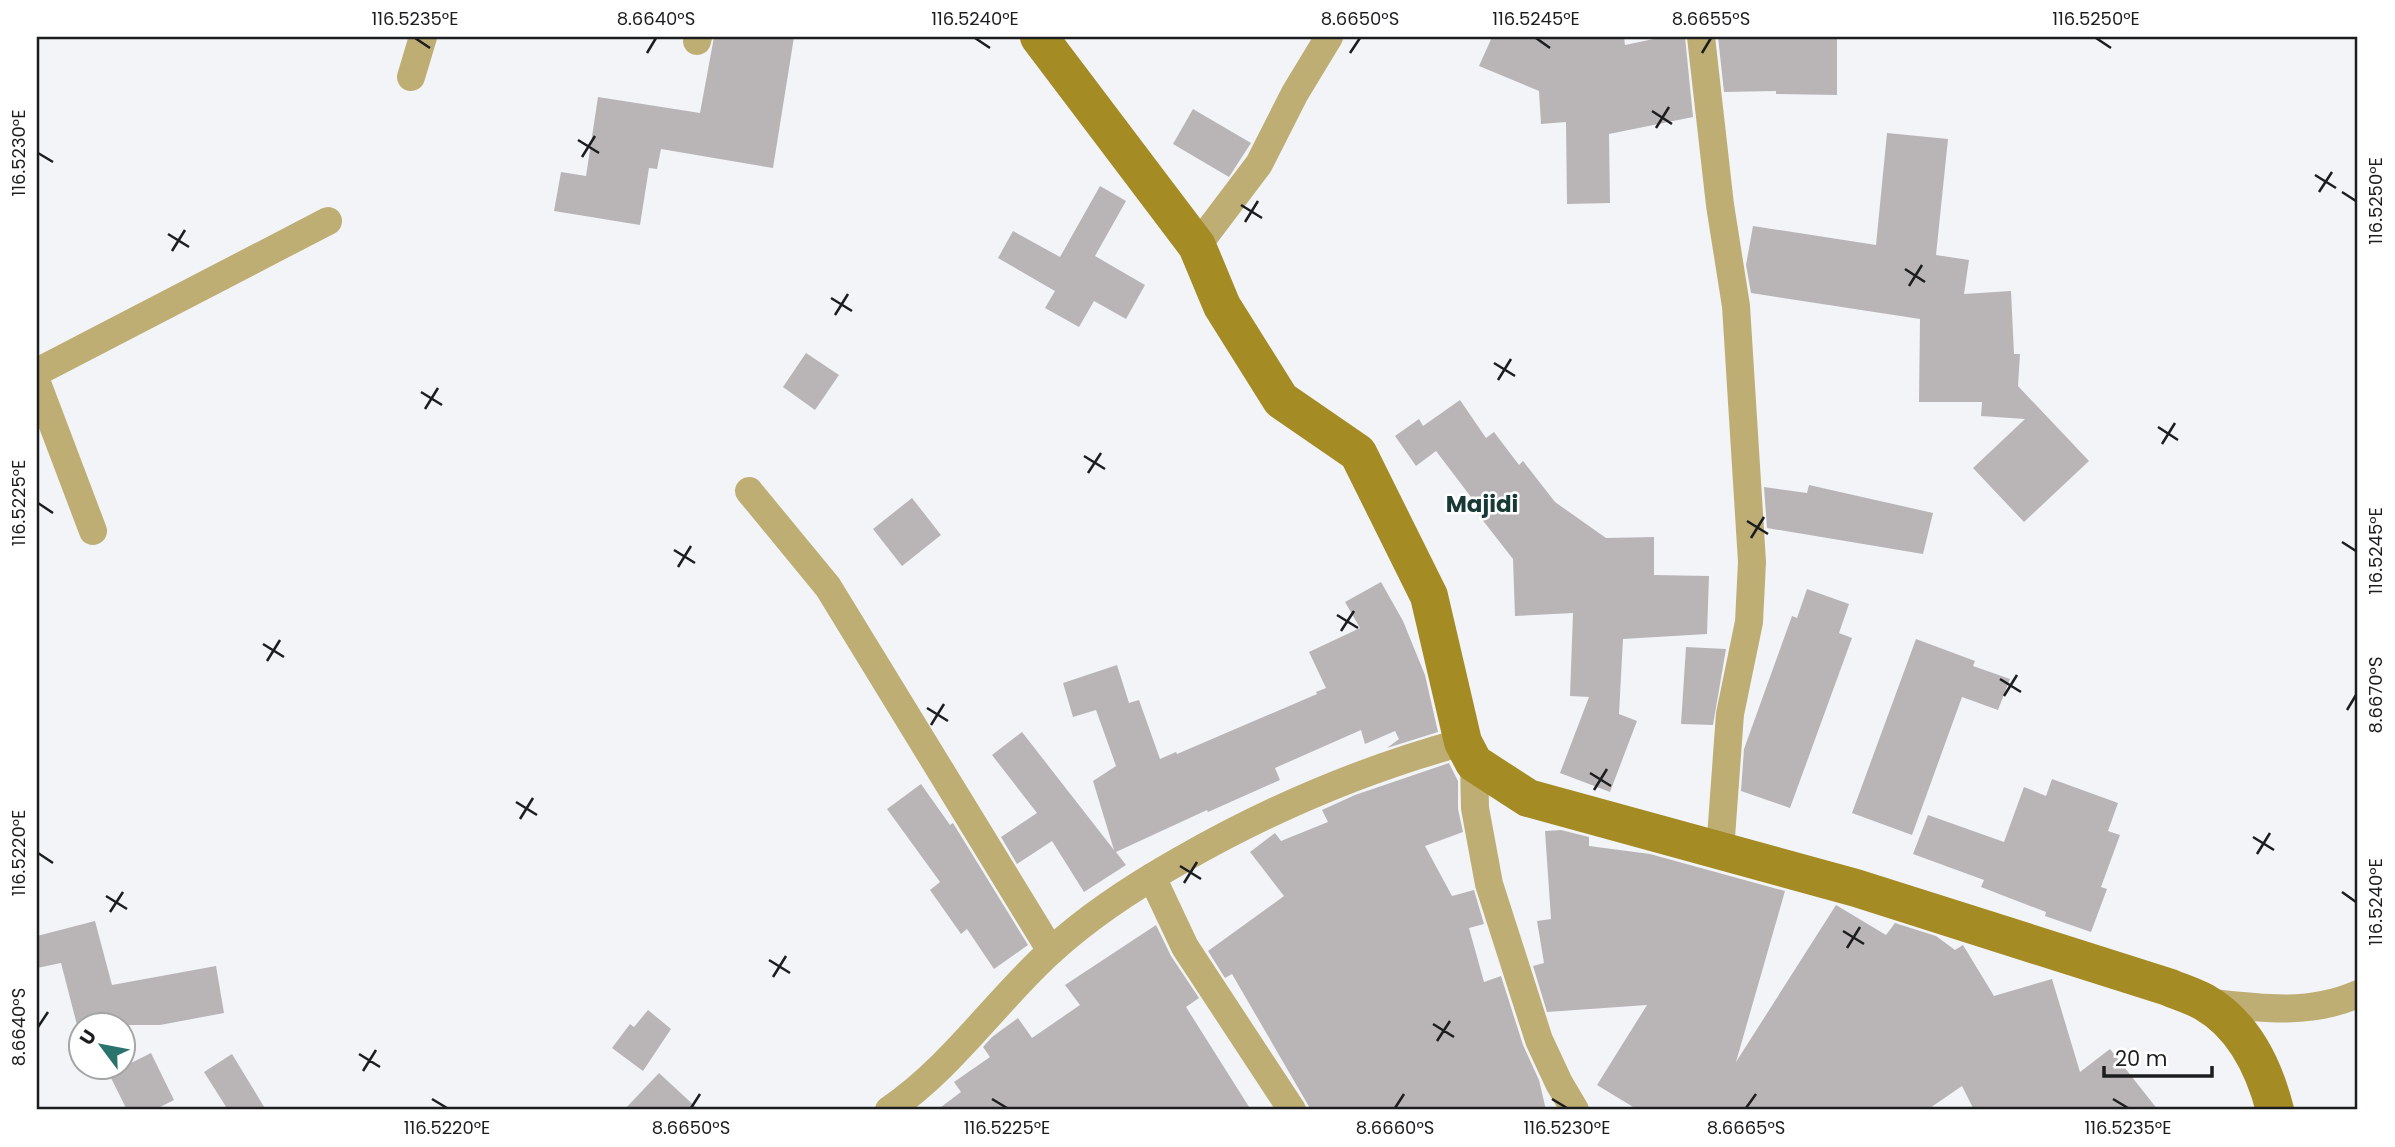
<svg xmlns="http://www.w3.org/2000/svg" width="2395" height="1147" viewBox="0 0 2395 1147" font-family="Poppins,sans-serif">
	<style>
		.building { fill: #b9b5b7 }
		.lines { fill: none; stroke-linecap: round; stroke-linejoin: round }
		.street { stroke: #beae74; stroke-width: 28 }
		.secondary { stroke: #a48b24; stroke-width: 38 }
		.ticks { fill: none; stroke: #1c1d1e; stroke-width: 2.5 }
		.labels { text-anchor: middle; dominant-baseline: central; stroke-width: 5; stroke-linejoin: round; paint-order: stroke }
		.quarter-label { font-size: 23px; font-weight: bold; fill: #183a36; stroke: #fff }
		.neatline { fill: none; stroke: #1c1d1e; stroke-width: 2.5 }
		.ticks-label { font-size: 18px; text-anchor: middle; fill: #1c1d1e }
	</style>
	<rect width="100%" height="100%" fill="#f2f4f8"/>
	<g class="building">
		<path d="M714 37H794L773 168 661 149 657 169 649 168 640 225 554 211 561 172 586 176 598 97 700 113Z"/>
		<path d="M1492 37H1624L1625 45 1663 37H1685L1693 117 1609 134 1610 203 1567 204 1566 122 1541 124 1539 91 1479 66Z"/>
		<path d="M1718 37H1837V95L1776 94V91L1724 92Z"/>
		<path d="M1193 109 1251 143 1229 177 1173 144Z"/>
		<path d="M1887 133 1948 139 1936 255 1969 260 1964 294 2011 291 2014 354H2020L2018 386 2089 461 2024 522 1973 468 2025 419 1981 416 1982 402H1919L1920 319 1751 293 1746 265 1753 226 1876 245Z"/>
		<path d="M1100 186 1126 201 1095 256 1145 285 1126 319 1094 301 1079 327 1045 308 1055 291 998 258 1013 231 1060 257Z"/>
		<path d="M806 353 839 375 815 410 783 387Z"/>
		<path d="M1460 400 1486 438 1494 432 1519 465 1523 461 1555 502 1606 538 1654 537V575L1709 576 1707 634 1623 639 1619 714 1637 721 1610 792 1560 773 1589 697 1570 696 1573 613 1515 616 1513 559 1470 504 1474 501 1436 451 1416 466 1395 436 1419 419 1423 426Z"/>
		<path d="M1809 485 1933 513 1923 554 1767 528 1764 487 1807 493Z"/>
		<path d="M912 498 941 535 902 566 873 529Z"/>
		<path d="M1381 582 1403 621 1425 675 1438 732 1387 748 1399 739 1395 731 1365 744 1361 730 1275 768 1280 780 1208 812 1207 810 1116 852 1126 865 1084 892 1052 841 1017 864 1001 837 1037 813 992 755 1022 732 1114 850 1093 781 1116 766 1096 710 1073 717 1063 683 1117 665 1129 703 1139 700 1160 759 1176 752 1177 754 1317 694 1316 692 1326 688 1309 652 1360 628 1345 602Z"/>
		<path d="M1807 589 1849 604 1839 633 1852 638 1790 808 1741 791 1744 749 1792 616 1797 618Z"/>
		<path d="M1916 639 1975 661 1973 666 2010 679 1998 710 1962 697 1912 835 1852 813Z"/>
		<path d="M1686 647 1726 649 1713 725 1681 724Z"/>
		<path d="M1449 763 1458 781V809L1463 832 1425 846 1452 896 1474 890 1484 924 1469 928 1484 982 1501 976 1523 1045 1539 1080 1546 1110H1311L1232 974 1225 978 1208 951 1284 896 1250 852 1275 833 1281 841 1328 822 1322 810 1355 795Z"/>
		<path d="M2052 779 2118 803 2108 831 2120 835 2101 887 2107 889 2091 932 2045 916 2046 912 1981 887 1984 880 1913 854 1928 815 2004 842 2024 787 2046 796Z"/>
		<path d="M921 784 950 825 953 823 1028 945 994 969 967 929 961 934 930 890 940 882 887 809Z"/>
		<path d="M1561 830 1589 837V846L1650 854 1785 891 1736 1062 1836 905 1886 935 1895 923 1936 936 1955 950 1963 945 1994 996 2052 979 2080 1072 2110 1049 2158 1110H1974L1962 1086 1927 1110H1638L1597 1085 1647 1005 1547 1012 1533 966 1544 963 1537 921 1551 919 1545 831Z"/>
		<path d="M95 921 112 985 216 966 224 1013 160 1025H77L61 963 37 968V936Z"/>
		<path d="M1156 925 1171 956 1199 998 1186 1007 1251 1110H937L961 1092 954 1082 990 1057 983 1047 992 1037 1018 1018 1032 1038 1080 1005 1065 985Z"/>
		<path d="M648 1010 671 1029 643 1071 612 1048 630 1024 634 1027Z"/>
		<path d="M151 1053 174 1100 154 1110H127L109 1074Z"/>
		<path d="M232 1054 266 1110H228L204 1072Z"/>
		<path d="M659 1073 699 1110H624Z"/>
	</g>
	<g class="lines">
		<g class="street">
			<path d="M1701 37 1720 205 1736 306 1752 562 1749 622 1730 714 1720 851"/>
			<path d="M697 41 698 37"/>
			<path d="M411 77 423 37"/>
			<path d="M1197 246 1259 164 1295 93 1329 37"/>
			<path d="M37 372 328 221"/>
			<path d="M37 383 93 531"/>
			<path d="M749 491 828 587 1051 951"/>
			<path d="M1474 763 1475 808 1489 884 1539 1040 1559 1083 1575 1110"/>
			<path d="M1152 877 1185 947 1292 1110"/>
			<path d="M2204 1002C2257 1008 2308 1016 2358 994"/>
			<path d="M889 1110C952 1067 995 1002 1051 951 1090 915 1135 886 1181 860 1270 809 1364 769 1463 742"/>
		</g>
		<path class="secondary" d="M1039 37 1197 246 1222 306 1281 400 1358 453 1429 596 1463 742 1474 763 1528 798 1856 888 2168 987C2180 992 2193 996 2204 1002 2244 1025 2264 1067 2275 1110"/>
	</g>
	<path class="ticks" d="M415 38 430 48M975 38 990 48M1536 38 1550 48M2096 38 2111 48M647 53 656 38M1350 53 1360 38M1702 53 1711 38M1652 111 1672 124M1656 128 1669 107M578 140 599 153M38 153 53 162M582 157 595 136M2315 175 2336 188M2319 192 2332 172M2342 192 2356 201M1241 205 1262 218M1245 222 1258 201M168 234 189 247M172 251 185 230M1905 269 1925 282M1909 286 1922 265M831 298 852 311M835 315 848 294M1494 363 1515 376M1498 380 1511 359M421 392 442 405M425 409 438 388M2158 427 2178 440M2162 444 2175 423M1084 456 1105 469M1088 473 1101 453M38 503 53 513M1747 521 1768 534M1751 538 1764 517M2342 542 2356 551M674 550 695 563M678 567 691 546M1337 615 1358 628M1341 631 1354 611M263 644 284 657M267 661 280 640M2000 679 2021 692M2004 696 2017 675M927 708 948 721M2347 710 2356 695M931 725 944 704M1590 773 1611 786M1594 790 1607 769M516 802 537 815M520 819 533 798M2253 837 2274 850M38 853 53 863M2257 854 2270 833M1180 866 1201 879M1184 883 1197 862M2342 892 2356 902M106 896 127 909M110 912 123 892M1843 931 1864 944M1847 948 1860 927M769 960 790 973M773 977 786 956M1433 1024 1454 1037M38 1027 48 1012M1437 1041 1450 1021M359 1054 380 1067M363 1071 376 1050M432 1099 447 1108M992 1099 1007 1108M1552 1099 1567 1108M2113 1099 2128 1108M691 1108 700 1094M1395 1108 1404 1094M1746 1108 1756 1094"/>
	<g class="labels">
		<g class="quarter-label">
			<text x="1482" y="504">Majidi</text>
		</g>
	</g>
	<rect width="2395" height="1147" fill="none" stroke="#ffffff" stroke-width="77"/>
	<g transform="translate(102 1046) rotate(302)"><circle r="33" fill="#ffffff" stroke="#a4a5a5" stroke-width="2"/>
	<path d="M0-5L12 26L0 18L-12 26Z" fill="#2b746d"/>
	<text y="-10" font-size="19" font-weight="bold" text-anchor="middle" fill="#1c1d1e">U</text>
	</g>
	<path d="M2104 1066v10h108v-10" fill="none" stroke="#1c1d1e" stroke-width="3.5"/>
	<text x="2115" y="1066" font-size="21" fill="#1c1d1e" stroke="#ffffff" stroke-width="5" paint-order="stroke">20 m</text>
	<rect x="38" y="38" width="2318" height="1070" class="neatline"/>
	<g class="ticks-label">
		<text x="415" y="25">116.5235°E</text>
		<text x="656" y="25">8.6640°S</text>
		<text x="975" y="25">116.5240°E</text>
		<text x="1360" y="25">8.6650°S</text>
		<text x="1536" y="25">116.5245°E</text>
		<text x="1711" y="25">8.6655°S</text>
		<text x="2096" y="25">116.5250°E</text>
		<text transform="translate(19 153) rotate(-90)" y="6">116.5230°E</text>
		<text transform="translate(2376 201) rotate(-90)" y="6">116.5250°E</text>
		<text transform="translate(19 503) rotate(-90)" y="6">116.5225°E</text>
		<text transform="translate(2376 551) rotate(-90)" y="6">116.5245°E</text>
		<text transform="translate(2376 695) rotate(-90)" y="6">8.6670°S</text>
		<text transform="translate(19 853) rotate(-90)" y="6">116.5220°E</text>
		<text transform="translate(2376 902) rotate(-90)" y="6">116.5240°E</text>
		<text transform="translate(19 1027) rotate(-90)" y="6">8.6640°S</text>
		<text x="447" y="1134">116.5220°E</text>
		<text x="691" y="1134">8.6650°S</text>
		<text x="1007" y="1134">116.5225°E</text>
		<text x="1395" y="1134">8.6660°S</text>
		<text x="1567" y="1134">116.5230°E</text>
		<text x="1746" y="1134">8.6665°S</text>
		<text x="2128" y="1134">116.5235°E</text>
	</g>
</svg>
